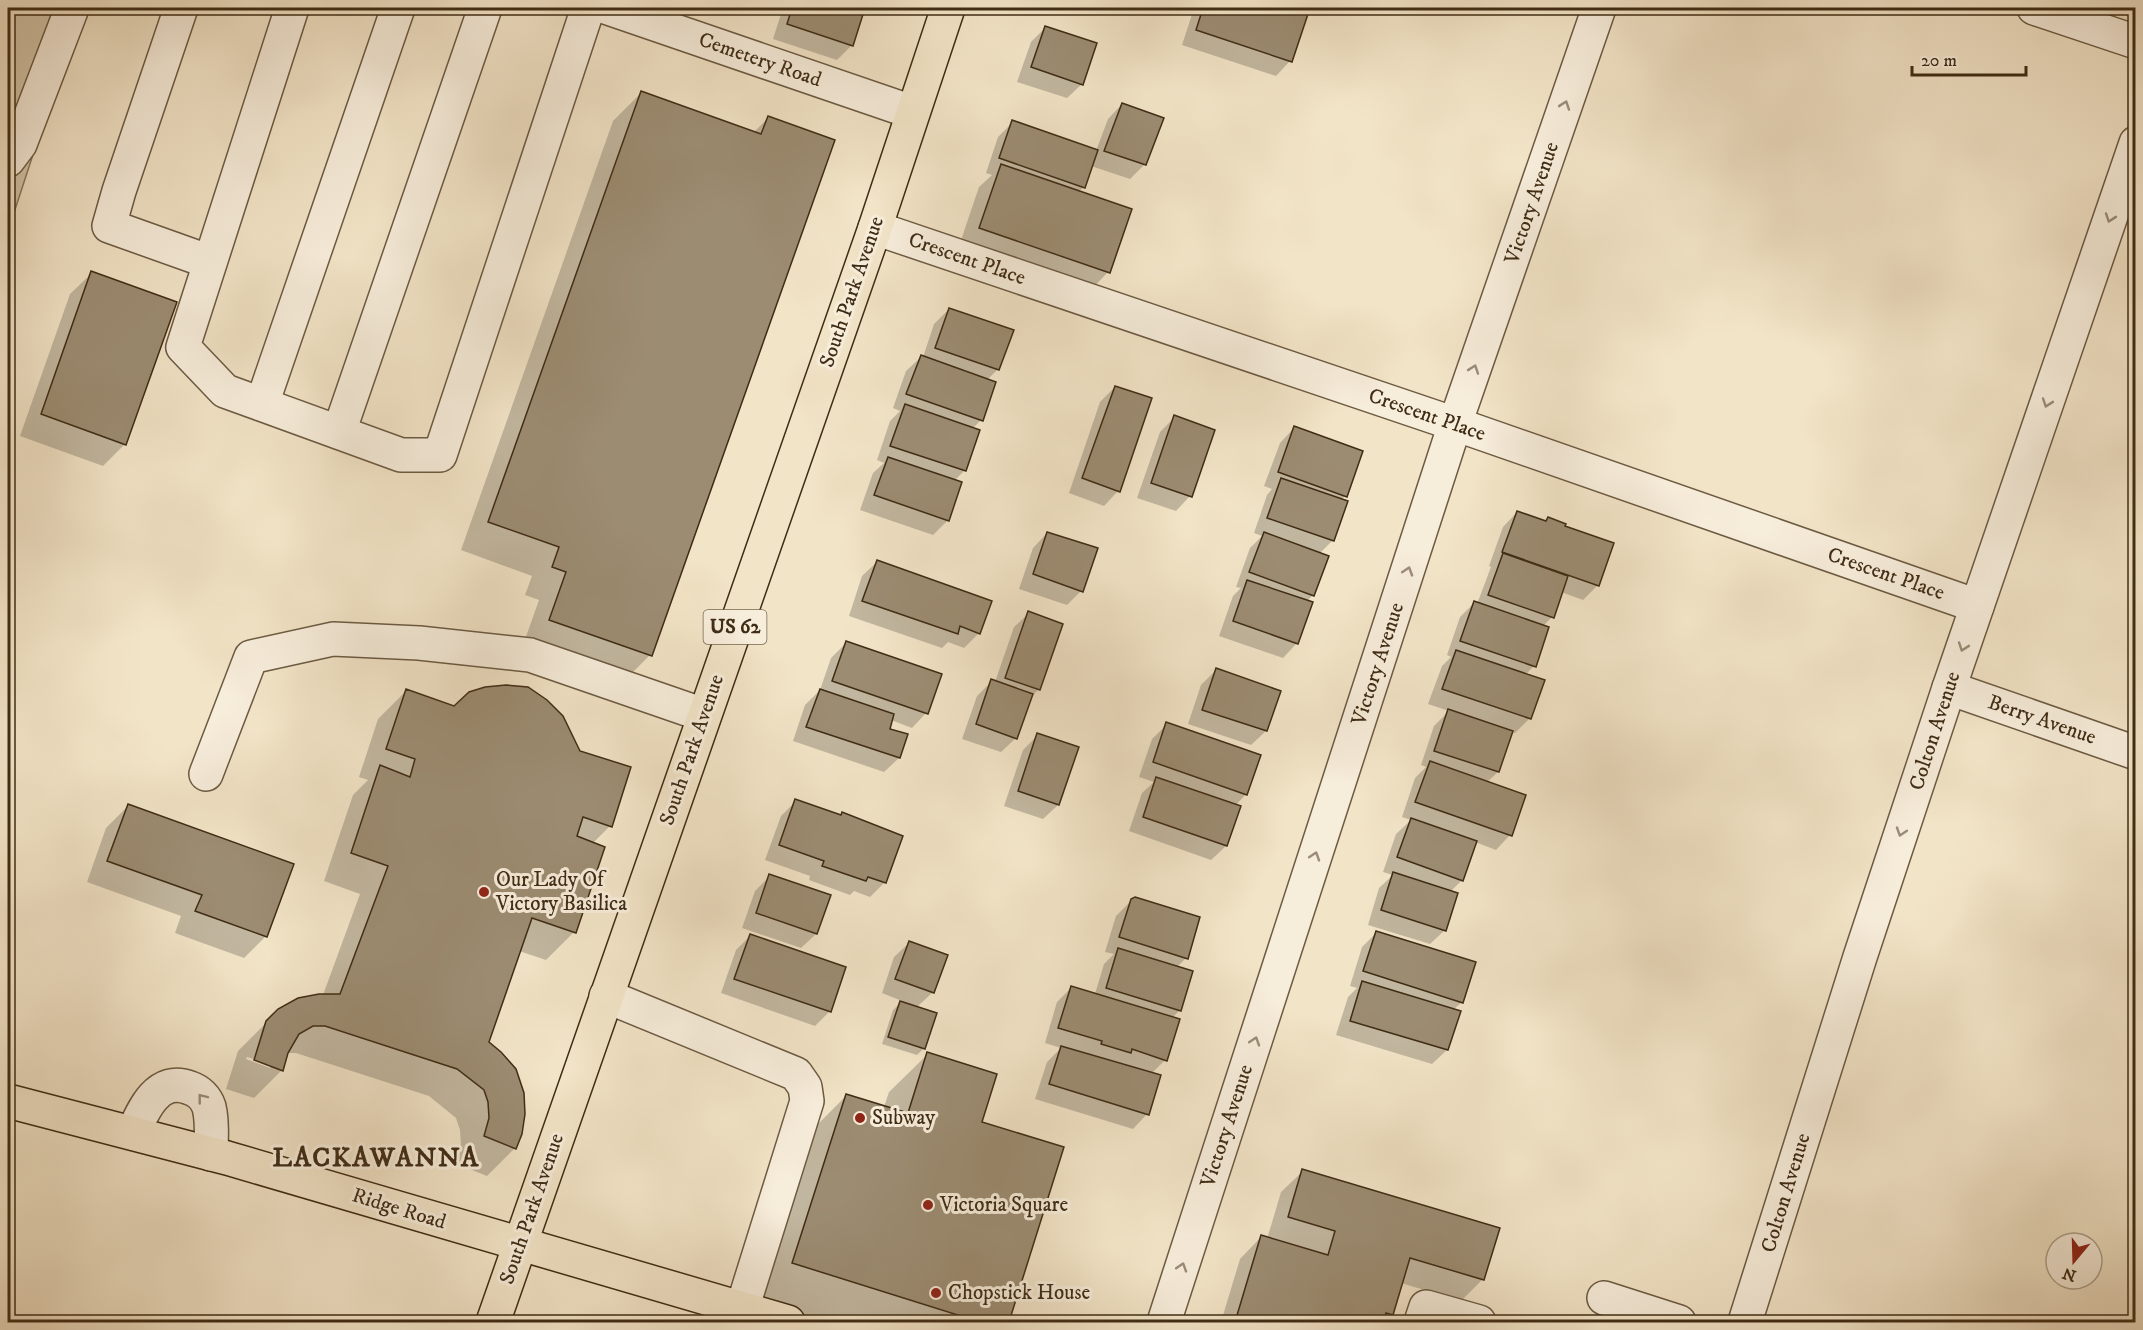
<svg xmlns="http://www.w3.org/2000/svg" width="2143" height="1330" viewBox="0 0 2143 1330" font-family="'IM FELL DW Pica',serif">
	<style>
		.green { fill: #d4c5a9; stroke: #8a785f; stroke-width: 1.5 }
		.shadow { fill: #0003; fill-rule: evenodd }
		.building { fill: #9c8c72; stroke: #3f2c15; stroke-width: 1.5 }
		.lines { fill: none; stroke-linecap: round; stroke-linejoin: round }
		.minor-casing { stroke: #6c5a42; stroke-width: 36 }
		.major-casing { stroke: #3f2c15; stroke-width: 36 }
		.minor { stroke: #f7eddb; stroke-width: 33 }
		.major { stroke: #f2e4c7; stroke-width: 33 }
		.oneway { stroke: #9b8c78 }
		.poi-dot { fill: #8f2418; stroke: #f7eddb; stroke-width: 2 }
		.labels { text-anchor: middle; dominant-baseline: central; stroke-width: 6; stroke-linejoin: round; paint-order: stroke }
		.shield { fill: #f7eddb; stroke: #766650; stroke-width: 1.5 }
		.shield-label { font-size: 20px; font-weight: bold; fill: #3f2c15 }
		.street-label { font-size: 21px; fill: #3f2c15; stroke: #f7eddb }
		.poi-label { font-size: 21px; fill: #3f2c15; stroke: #f7eddb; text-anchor: start }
		.district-label { font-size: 27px; font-weight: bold; letter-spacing: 1.5px; fill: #3f2c15; stroke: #f7eddb }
	</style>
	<rect width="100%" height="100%" fill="#f2e4c7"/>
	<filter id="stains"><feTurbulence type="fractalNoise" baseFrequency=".00333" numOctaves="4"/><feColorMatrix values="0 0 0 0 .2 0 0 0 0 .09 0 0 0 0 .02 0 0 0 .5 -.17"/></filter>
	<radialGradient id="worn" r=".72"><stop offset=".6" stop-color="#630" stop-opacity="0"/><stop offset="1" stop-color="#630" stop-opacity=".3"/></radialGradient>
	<path class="green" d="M8 8H81L8 231Z"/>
	<g class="shadow">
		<path d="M783 8H864L852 45 837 60 773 39Z"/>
		<path d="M1194 8H1302L1308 9 1290 61 1276 76 1182 45Z"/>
		<path d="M1045 28 1082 84 1067 98 1017 82 1031 42Z"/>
		<path d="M641 93 753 133 768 118 650 655 622 683 522 648 539 600 525 595 532 576 461 550 613 121Z"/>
		<path d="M1122 104 1145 164 1130 179 1091 166 1084 187 1078 192 1108 272 1087 294 958 249 979 187 992 175 986 173 998 137 1013 122 1096 151 1108 119Z"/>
		<path d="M92 273 125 444 103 466 20 436 70 294Z"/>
		<path d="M949 309 998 369 987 380 981 420 972 429 965 470 954 481 948 520 933 535 860 510 873 473 884 463 877 460 890 421 900 411 893 408 906 371 921 357H923L934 324Z"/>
		<path d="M1115 387 1118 491 1104 506 1069 493 1100 402Z"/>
		<path d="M1175 417 1190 496 1176 511 1137 498 1160 432Z"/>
		<path d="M1294 428 1345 496 1341 500 1333 540 1319 554 1313 595 1306 602 1297 643 1283 658 1219 636 1233 596 1241 588 1236 587 1250 548 1262 536 1254 533 1267 495 1272 489 1264 486 1280 443Z"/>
		<path d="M1517 512 1563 527 1598 585 1583 600 1561 592 1552 617 1543 626 1534 666 1525 675 1530 718 1515 733 1511 732 1498 772 1486 783 1510 835 1496 850 1475 842 1462 880 1450 892 1445 930 1430 944 1368 925 1379 888 1393 875 1383 872 1396 834 1411 820 1402 817 1415 778 1426 767 1421 765 1434 726 1449 711 1428 704 1442 666 1451 657 1447 655 1460 617 1474 603 1477 604 1491 567 1489 566 1503 527Z"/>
		<path d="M1047 533 1081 591 1067 605 1019 589 1033 548Z"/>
		<path d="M877 562 979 633 964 648 948 642 942 648 849 616 862 576Z"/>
		<path d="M1029 613 1039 689 1030 698 1016 738 1001 752 962 739 977 696 992 681 995 682 1014 627Z"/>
		<path d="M846 643 926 713 912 728 891 720 888 730 906 735 899 758 884 772 793 741 805 705 820 690 831 658Z"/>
		<path d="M1216 670 1279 692 1266 731 1251 745 1188 724 1201 685Z"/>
		<path d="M406 691 610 826 593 843 574 932 546 960 519 951 487 1043 515 1148 487 1176 457 1164 461 1147 460 1130 456 1118 429 1096 296 1053H286L282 1070 254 1098 226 1089 238 1051 279 1010 323 995 360 894 324 881 353 795 368 780 359 777 378 719ZM247 1057 270 1064V1068L246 1059Z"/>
		<path d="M1167 724 1246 794 1235 806 1226 846 1211 860 1129 831 1142 793 1154 782 1139 777 1152 739Z"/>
		<path d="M1038 735 1058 805 1043 819 1004 806 1023 750Z"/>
		<path d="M796 801 840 816 842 814 885 882 870 897 854 891 850 895 809 880 810 876 765 860 781 816Z"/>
		<path d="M128 806 266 936 244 958 175 933 181 916 87 882 106 828Z"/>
		<path d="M770 876 816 934 801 948 742 928 755 891Z"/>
		<path d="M1131 901 1186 958 1177 967 1180 1010 1172 1018 1165 1060 1151 1074 1147 1114 1133 1129 1035 1099 1047 1062 1061 1048 1045 1043 1057 1002 1072 987 1095 994 1104 964 1114 954 1105 952 1116 916Z"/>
		<path d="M1377 932 1462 1002 1453 1010 1447 1050 1432 1064 1336 1035 1348 997 1357 988 1350 986 1362 947Z"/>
		<path d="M750 936 830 1011 815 1026 721 993 736 950Z"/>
		<path d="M909 943 933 992 916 1008 924 1048 917 1055 882 1044 893 1010 902 1001 882 993 894 957Z"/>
		<path d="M928 1054 981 1123 1063 1148 1007 1322H822L755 1301 808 1134 847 1095 884 1107 889 1092Z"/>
		<path d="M1303 1171 1483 1279 1461 1301 1401 1283 1392 1314 1384 1322H1221L1240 1259 1261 1237 1267 1239 1281 1192Z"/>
	</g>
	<g class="building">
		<path d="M792 8H865L853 46 787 24Z"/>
		<path d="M1203 8H1310L1292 62 1196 30Z"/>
		<path d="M1045 26 1097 43 1083 85 1031 67Z"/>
		<path d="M641 91 761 134 768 116 835 140 652 656 549 620 566 572 552 567 559 547 488 522Z"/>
		<path d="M1122 103 1164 118 1146 165 1104 151Z"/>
		<path d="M1012 120 1098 150 1085 188 999 158Z"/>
		<path d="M1001 164 1132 209 1110 273 979 228Z"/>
		<path d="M91 271 177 302 126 445 41 414Z"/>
		<path d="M949 308 1014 330 999 370 935 348Z"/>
		<path d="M921 355 996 382 983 421 906 394Z"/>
		<path d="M1115 386 1152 398 1120 492 1082 478Z"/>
		<path d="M905 404 980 430 966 471 890 446Z"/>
		<path d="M1174 415 1215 430 1192 497 1151 483Z"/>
		<path d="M1294 426 1363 451 1347 497 1278 472Z"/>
		<path d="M888 457 962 482 949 521 874 495Z"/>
		<path d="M1281 478 1348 501 1334 541 1267 518Z"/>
		<path d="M1517 511 1546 521 1548 517 1566 524 1565 526 1614 543 1599 586 1502 552Z"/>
		<path d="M1047 532 1098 548 1083 592 1033 574Z"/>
		<path d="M1264 532 1329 556 1314 596 1249 572Z"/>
		<path d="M1503 553 1568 576 1554 618 1488 595Z"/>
		<path d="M877 560 992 601 980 634 960 626 958 634 862 601Z"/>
		<path d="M1247 580 1313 602 1298 644 1233 621Z"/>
		<path d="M1474 601 1549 627 1536 667 1460 641Z"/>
		<path d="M1028 611 1063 624 1040 690 1005 678Z"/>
		<path d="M846 641 942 674 928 714 832 681Z"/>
		<path d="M1456 650 1545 680 1531 719 1442 689Z"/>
		<path d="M1216 668 1281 691 1267 731 1202 710Z"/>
		<path d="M991 679 1033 694 1017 739 976 724Z"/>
		<path d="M506 685 528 687 547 700 563 716 580 751 631 767 612 827 583 817 577 836 605 847 576 933 532 918 489 1042 501 1052 516 1069 524 1093 525 1114 522 1134 516 1149 484 1136 489 1118 488 1102 484 1090 457 1069 325 1026H313L299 1034 288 1053 283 1071 254 1060 266 1021 278 1009 298 998 319 994H340L388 866 351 853 380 765 410 777 415 759 386 749 406 689 454 706 469 692 485 687Z"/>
		<path d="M820 689 894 714 890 729 908 734 900 758 806 727Z"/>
		<path d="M1448 709 1513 731 1499 772 1434 751Z"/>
		<path d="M1166 722 1261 755 1247 795 1153 762Z"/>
		<path d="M1037 733 1079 747 1059 805 1018 791Z"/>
		<path d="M1430 761 1526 795 1512 836 1415 802Z"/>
		<path d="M1156 777 1241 806 1227 846 1143 817Z"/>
		<path d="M795 799 841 815 842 812 903 836 886 883 868 877 866 881 822 866 824 861 779 845Z"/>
		<path d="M128 804 294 864 267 937 195 911 202 895 107 861Z"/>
		<path d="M1411 818 1477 841 1463 881 1397 857Z"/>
		<path d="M1393 872 1458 893 1446 931 1381 910Z"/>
		<path d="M769 874 831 895 817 934 756 913Z"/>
		<path d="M1135 897 1200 917 1188 959 1119 937 1131 899Z"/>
		<path d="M1376 931 1476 962 1463 1003 1363 971Z"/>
		<path d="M750 934 846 967 831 1012 734 979Z"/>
		<path d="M909 941 948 955 934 993 895 979Z"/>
		<path d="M1118 948 1193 971 1181 1011 1106 988Z"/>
		<path d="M1362 981 1461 1011 1448 1050 1350 1021Z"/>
		<path d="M1071 986 1180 1019 1167 1061 1132 1049 1131 1053 1101 1044 1102 1041 1058 1028Z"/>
		<path d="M900 1001 937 1013 925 1049 888 1037Z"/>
		<path d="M1061 1046 1161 1075 1149 1115 1049 1084Z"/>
		<path d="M927 1052 997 1074 982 1122 1064 1147 1009 1322H980L792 1263 846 1094 908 1113Z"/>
		<path d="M1302 1169 1500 1228 1484 1280 1410 1258 1393 1315 1386 1313 1383 1322H1235L1261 1235 1328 1255 1335 1231 1288 1217Z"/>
	</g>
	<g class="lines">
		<defs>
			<g id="minor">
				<path d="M181 8 119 191 109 226 210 262"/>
				<path d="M292 8 183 347 225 391 401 455H440L588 8"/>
				<path d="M608 8 912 112"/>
				<path d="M2034 8 2136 42"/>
				<path d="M8 160 20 144 72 8"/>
				<path d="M875 228 1455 424 1977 606"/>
				<path d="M262 404 398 8"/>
				<path d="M339 432 485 8"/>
				<path d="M1949 688 2136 753"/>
				<path d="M206 774 251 657 333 639 419 643 530 655 704 715"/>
				<path d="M606 996 796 1074 805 1087 807 1101 742 1309"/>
				<path d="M133 1133C143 1110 158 1075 190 1088 199 1091 206 1098 209 1107 213 1122 211 1138 211 1154"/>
				<path d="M1604 1298 1679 1322"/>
				<path d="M1164 1322 1455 424 1599 8"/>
				<path d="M1421 1322 1426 1307 1479 1322"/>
				<path d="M1745 1322 1860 957 1949 688 2136 143"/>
			</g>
			<g id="major">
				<path d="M8 1101 227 1158 788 1322"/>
				<path d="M493 1322 875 228 948 8"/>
			</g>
		</defs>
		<use href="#minor" class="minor-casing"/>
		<use href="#major" class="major-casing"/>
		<use href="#minor" class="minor"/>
		<use href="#major" class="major"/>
	</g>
	<defs><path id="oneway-chevron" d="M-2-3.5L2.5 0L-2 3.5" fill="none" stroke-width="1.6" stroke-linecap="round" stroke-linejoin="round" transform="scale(1.5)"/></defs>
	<g class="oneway">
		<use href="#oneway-chevron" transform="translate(1565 105) rotate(-71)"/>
		<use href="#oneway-chevron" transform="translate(2110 218) rotate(109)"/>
		<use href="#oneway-chevron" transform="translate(1474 369) rotate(-71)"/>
		<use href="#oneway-chevron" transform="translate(2047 403) rotate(109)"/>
		<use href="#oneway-chevron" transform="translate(1408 571) rotate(-72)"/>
		<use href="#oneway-chevron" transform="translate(1963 647) rotate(109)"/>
		<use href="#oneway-chevron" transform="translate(1901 832) rotate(108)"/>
		<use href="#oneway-chevron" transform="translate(1315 856) rotate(-72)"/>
		<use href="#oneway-chevron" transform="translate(1255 1041) rotate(-72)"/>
		<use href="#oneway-chevron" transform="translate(202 1098) rotate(-128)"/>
		<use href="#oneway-chevron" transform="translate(1182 1267) rotate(-72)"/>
	</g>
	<g class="poi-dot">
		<circle cx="484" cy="892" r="6"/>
		<circle cx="860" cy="1118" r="6"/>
		<circle cx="928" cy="1205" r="6"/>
		<circle cx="936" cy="1293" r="6"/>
	</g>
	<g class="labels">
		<rect class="shield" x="703.5" y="610" width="63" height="34" rx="4.5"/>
		<g class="shield-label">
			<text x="735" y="627">US 62</text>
		</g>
		<g class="street-label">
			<text transform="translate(760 60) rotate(19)">Cemetery Road</text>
			<text transform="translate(1532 203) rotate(-71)">Victory Avenue</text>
			<text transform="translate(967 259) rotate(19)">Crescent Place</text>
			<text transform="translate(852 292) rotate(-71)">South Park Avenue</text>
			<text transform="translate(1427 415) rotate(19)">Crescent Place</text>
			<text transform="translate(1886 574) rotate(19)">Crescent Place</text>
			<text transform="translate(1378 664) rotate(-72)">Victory Avenue</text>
			<text transform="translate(2042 720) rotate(19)">Berry Avenue</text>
			<text transform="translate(1935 731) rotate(-72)">Colton Avenue</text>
			<text transform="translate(692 750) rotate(-71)">South Park Avenue</text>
			<text transform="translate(1227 1126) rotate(-72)">Victory Avenue</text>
			<text transform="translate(1786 1193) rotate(-73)">Colton Avenue</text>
			<text transform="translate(399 1209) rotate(17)">Ridge Road</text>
			<text transform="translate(532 1209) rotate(-71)">South Park Avenue</text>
		</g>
		<g class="poi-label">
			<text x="496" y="880">Our Lady Of<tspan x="496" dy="24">Victory Basilica</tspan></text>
			<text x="872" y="1118">Subway</text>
			<text x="940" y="1205">Victoria Square</text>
			<text x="948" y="1293">Chopstick House</text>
		</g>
		<g class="district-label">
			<text x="376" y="1158">LACKAWANNA</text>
		</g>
	</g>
	<rect width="2143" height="1330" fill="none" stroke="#f2e4c7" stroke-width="30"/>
	<rect x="9" y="9" width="2125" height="1312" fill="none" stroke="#3f2c15" stroke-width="3"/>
	<rect x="15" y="15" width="2113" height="1300" fill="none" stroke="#3f2c15" stroke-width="1.5"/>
	<g transform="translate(2074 1261) rotate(199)"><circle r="28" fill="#f7eddb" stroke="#ada08c" stroke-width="1.5"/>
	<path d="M0-4.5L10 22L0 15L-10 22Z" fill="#8f2418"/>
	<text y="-9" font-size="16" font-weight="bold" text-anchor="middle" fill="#3f2c15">N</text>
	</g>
	<path d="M1912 66v9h114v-9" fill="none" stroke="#3f2c15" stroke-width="3"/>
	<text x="1921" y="66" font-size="18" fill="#3f2c15" stroke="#f7eddb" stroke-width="4.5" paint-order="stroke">20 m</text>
	<rect width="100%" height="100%" filter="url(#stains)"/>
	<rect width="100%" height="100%" fill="url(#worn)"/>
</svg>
